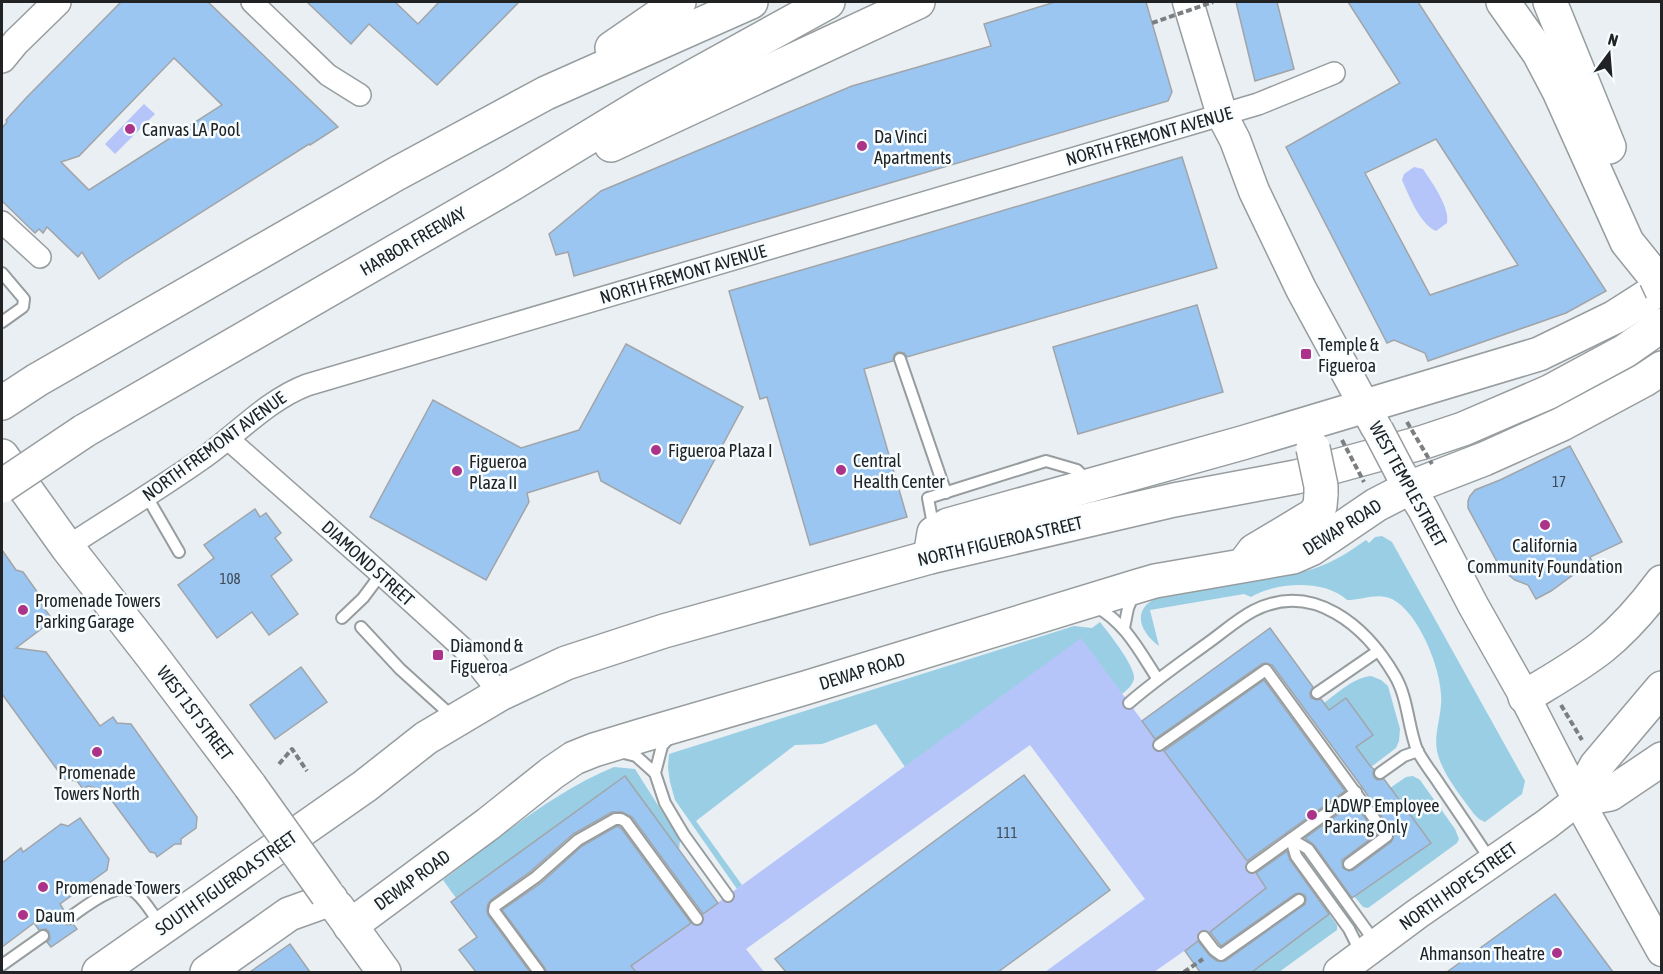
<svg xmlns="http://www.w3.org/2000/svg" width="1663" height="974" viewBox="0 0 1663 974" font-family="'Asap Condensed',sans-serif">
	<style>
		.green { fill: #99cee4 }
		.water { fill: #b5c4f9 }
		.building { fill: #9bc6f1; stroke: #a1a5a9; stroke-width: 1.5; fill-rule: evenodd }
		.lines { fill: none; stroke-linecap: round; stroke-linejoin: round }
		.service-casing { stroke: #979d9f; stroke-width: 14 }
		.minor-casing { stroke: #979d9f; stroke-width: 24 }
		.tertiary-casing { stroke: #979d9f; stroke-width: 30 }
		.secondary-casing { stroke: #979d9f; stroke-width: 33 }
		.primary-casing { stroke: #979d9f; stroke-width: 36 }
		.motorway-casing { stroke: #979d9f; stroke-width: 36 }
		.path { stroke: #7b7f81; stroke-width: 4; stroke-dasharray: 6 3; stroke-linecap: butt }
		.service { stroke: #fff; stroke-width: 10 }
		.minor { stroke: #fff; stroke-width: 21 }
		.tertiary { stroke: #fff; stroke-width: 27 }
		.secondary { stroke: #fff; stroke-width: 30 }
		.primary { stroke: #fff; stroke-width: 33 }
		.motorway { stroke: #fff; stroke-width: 33 }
		.secondary-bridge-casing { stroke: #979d9f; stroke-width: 33; stroke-linecap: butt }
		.primary-bridge-casing { stroke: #979d9f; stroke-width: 36; stroke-linecap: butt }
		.motorway-bridge-casing { stroke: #979d9f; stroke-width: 36; stroke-linecap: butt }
		.path-bridge { stroke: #7b7f81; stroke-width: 4; stroke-dasharray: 6 3; stroke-linecap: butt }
		.secondary-bridge { stroke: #fff; stroke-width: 30 }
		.primary-bridge { stroke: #fff; stroke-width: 33 }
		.motorway-bridge { stroke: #fff; stroke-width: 33 }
		.poi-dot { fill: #ab3389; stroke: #f7fdff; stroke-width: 2 }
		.labels { text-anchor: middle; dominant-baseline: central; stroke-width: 5; stroke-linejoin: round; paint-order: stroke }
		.number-label { font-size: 15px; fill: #3f4b56 }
		.poi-label { font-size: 18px; fill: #202223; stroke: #f7fdff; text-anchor: start }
		.street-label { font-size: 18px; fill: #202223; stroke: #f7fdff }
	</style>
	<rect width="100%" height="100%" fill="#e9eff2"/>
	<g class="green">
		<path d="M1382 536 1392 542 1525 781 1522 794 1485 822 1479 819 1474 814C1461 796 1444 776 1438 755 1433 738 1440 721 1441 704 1444 675 1420 613 1392 599 1378 592 1361 600 1347 600 1325 579 1275 582 1251 597L1244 594 1150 610 1159 646C1141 633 1131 611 1155 599L1306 571C1329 565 1346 554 1366 540L1369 543 1375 537Z"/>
		<path d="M1100 622C1108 632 1136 667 1134 679 1132 686 1127 690 1122 694L1081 639 905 767 876 724 822 744 795 745 696 821 742 885 737 889 675 800 670 782 668 768 669 754 1074 626 1092 628Z"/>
		<path d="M1371 676 1381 680 1388 686 1400 729 1399 741 1396 748 1371 767 1324 703C1339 692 1353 678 1371 676Z"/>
		<path d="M614 767 635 769 680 840 679 850 625 776 456 898 443 880C497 840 551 793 614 767Z"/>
		<path d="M1413 776 1420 780 1455 829 1459 839 1457 843 1368 908 1363 907 1354 896 1431 843 1390 788 1406 777Z"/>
		<path d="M1329 914 1337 925V930L1279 972H1252Z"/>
	</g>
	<g class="water">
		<path d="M144 104 155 114 115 154 105 144Z"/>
		<path d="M1414 167 1423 169 1425 172C1433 184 1450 208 1447 223L1436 231C1420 224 1409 196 1402 180L1404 174Z"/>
		<path d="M1081 638 1266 888 1204 937 1154 972H1045L1145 899 1030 745 746 949 764 972H636L631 966Z"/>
	</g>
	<g class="building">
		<path d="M121 2H208L338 127 310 145 309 144 126 260 99 279 82 252 78 257 47 227 43 233 39 229 35 233 2 201V128L7 122 6 120 26 98ZM174 58 222 105 89 190 61 162 79 156Z"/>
		<path d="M307 2H395L418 24 439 2H519L437 85 369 24 351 44Z"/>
		<path d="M1055 2H1146L1172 92 1168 101 574 276 568 252 556 255 549 234 601 191 852 86 991 46 984 24Z"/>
		<path d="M1236 2H1277L1294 69 1255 81Z"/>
		<path d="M1348 2H1418L1606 291 1566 313 1428 361 1425 353 1394 340 1387 343 1286 147 1400 83ZM1436 139 1518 265 1430 295 1365 173Z"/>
		<path d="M1182 157 1217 268 907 357 904 353 898 352 894 355 893 361 864 369 907 517 810 545 767 397 760 399 729 291 898 242Z"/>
		<path d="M1197 305 1223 392 1078 434 1053 347Z"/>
		<path d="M626 344 743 407 680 524 601 481 598 471 527 493 529 502 486 580 370 517 433 400 521 448 579 430Z"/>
		<path d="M1570 446 1622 542 1590 557 1592 561 1551 591 1536 599 1528 585 1515 580 1501 569 1468 508V501L1470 496 1475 490 1500 480Z"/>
		<path d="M255 509 260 517 266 513 281 533 275 538 292 560 271 576 298 614 269 635 252 612 217 638 178 585 214 558 204 545Z"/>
		<path d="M2 550 16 570 23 572 38 593V600L53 620 16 648 46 652 100 726 113 717 117 723 131 724 197 817 196 828 181 839V844H175L157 857 155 853 150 852 104 790 88 786 83 789 77 781 64 779 2 694Z"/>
		<path d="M1270 628 1313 687 1310 693 1311 698 1317 700 1321 699 1329 710 1346 698 1373 735 1356 747 1371 767 1374 769 1373 773 1374 777 1377 780 1384 779 1431 843 1352 898 1314 845 1305 838 1354 803 1377 834 1342 860 1343 868 1349 871 1353 870 1391 842 1394 835 1362 787 1272 665 1266 663 1262 664 1155 739 1142 721Z"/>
		<path d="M301 667 327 702 275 739 250 705Z"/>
		<path d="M1264 680 1345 791 1247 861 1164 751Z"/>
		<path d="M1024 775 1110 890 998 972H786L775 959Z"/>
		<path d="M625 776 718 903 703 914 632 817 622 812H612L573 834 531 871 491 900 488 904 487 910 488 915 530 972H476L459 950 477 937 451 902Z"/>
		<path d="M80 818 109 859 107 870 60 904 65 912 62 915 63 922 66 925 73 924 77 929 51 947 47 942 50 939 49 932 46 929 39 930 34 923 2 947V863L21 848 23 852 61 824 68 826Z"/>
		<path d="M617 826 621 828 691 923 631 966 636 972H546L545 968 502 910 541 883 582 846Z"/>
		<path d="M1287 851 1290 860 1329 914 1252 972H1200L1185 951 1198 941 1210 956 1217 961H1225L1305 904 1306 899 1305 895 1299 893 1295 894 1221 946 1210 932 1266 888 1256 873Z"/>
		<path d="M1555 894 1613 972H1447Z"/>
		<path d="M290 944 310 972H250Z"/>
	</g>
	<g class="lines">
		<defs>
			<g id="service">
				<path d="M2 273 24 299 23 307 2 322"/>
				<path d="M900 359 946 493"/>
				<path d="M146 495 179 552"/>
				<path d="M934 530 928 498 1046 461 1077 470 1088 481"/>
				<path d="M1096 607C1125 622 1140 652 1157 678"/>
				<path d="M342 618 363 598 381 574"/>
				<path d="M361 627 400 669 453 717"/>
				<path d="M1124 628 1128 608 1134 594"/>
				<path d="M1317 693 1378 651"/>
				<path d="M1129 703C1153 682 1179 664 1205 645 1221 634 1236 620 1253 611 1313 580 1366 626 1395 676 1408 698 1408 727 1417 750 1423 762 1433 774 1440 785 1457 810 1474 835 1491 861"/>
				<path d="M669 738 662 746 655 773 665 803 684 835 728 896"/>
				<path d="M1159 745 1266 670 1387 836 1349 864"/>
				<path d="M620 752 636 756 655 773"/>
				<path d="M1380 773 1404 756 1418 751"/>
				<path d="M1291 839 1308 849 1375 942"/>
				<path d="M1291 839 1296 856 1349 929 1361 953"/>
				<path d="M1252 867 1356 792"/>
				<path d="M69 918C84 908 120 877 137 894 146 902 153 915 161 925"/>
				<path d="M1204 937 1214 950 1221 955 1299 900"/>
				<path d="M2 965 43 936"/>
				<path d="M539 972 494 911 495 906 536 877 578 840 615 819H621L626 822 697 919"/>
			</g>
			<g id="minor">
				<path d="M252 2 328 75 360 95"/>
				<path d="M2 222 40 257"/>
				<path d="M228 439 381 574 468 653 500 694"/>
				<path d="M67 547C113 517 161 488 206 456 239 432 268 400 307 385L1258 104 1334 73"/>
			</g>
			<path id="tertiary" d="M2 59 16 42 57 2"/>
			<g id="secondary">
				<path d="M1188 2 1222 115 1235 140 1254 191 1301 289 1376 427"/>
				<path d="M1400 472 1423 509 1473 605 1525 697 1578 800 1662 951"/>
				<path d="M1339 972 1417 914 1547 824 1578 800"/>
			</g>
			<g id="primary">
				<path d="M2 456 67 547 152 656 250 786"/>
				<path d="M930 557 934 533 948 525 1242 443 1539 354 1615 317 1662 287"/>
				<path d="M1245 563 1254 551 1314 515 1320 506 1321 494"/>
				<path d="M337 907 384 972"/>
				<path d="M350 926 488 824 552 773 574 758 594 750 640 736 805 688 1138 586 1155 581 1293 557 1311 549 1376 505 1409 488 1484 459 1562 424 1644 380 1662 368"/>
				<path d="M99 972 365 786 426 738 500 694 566 663 664 631 930 557 1174 500 1296 477 1424 442 1463 429 1549 392 1625 351 1662 325"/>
				<path d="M207 972 289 914 331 899"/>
			</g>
			<g id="motorway">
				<path d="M1503 2 1539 53 1559 91 1627 242 1656 278"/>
				<path d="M1550 2 1609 147"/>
				<path d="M612 48 679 2"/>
				<path d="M611 145 918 2"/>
				<path d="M2 403 37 380 396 174 546 93 751 2"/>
				<path d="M84 431 512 184 645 103 828 2"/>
				<path d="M1525 697C1551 681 1578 666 1602 647 1624 629 1645 605 1662 582"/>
				<path d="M1578 800 1596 766 1662 688"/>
				<path d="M1578 800 1610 794 1662 759"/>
			</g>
		</defs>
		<use href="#service" class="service-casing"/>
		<use href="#minor" class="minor-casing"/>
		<use href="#tertiary" class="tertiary-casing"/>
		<use href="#secondary" class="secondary-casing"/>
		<use href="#primary" class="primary-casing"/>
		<use href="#motorway" class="motorway-casing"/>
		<g class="path">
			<path d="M1561 705 1582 740"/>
			<path d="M279 764 292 749 307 771"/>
			<path d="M1184 972 1203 959"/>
		</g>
		<use href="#service" class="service"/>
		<use href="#minor" class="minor"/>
		<use href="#tertiary" class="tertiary"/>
		<use href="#secondary" class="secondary"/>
		<use href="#primary" class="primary"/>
		<use href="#motorway" class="motorway"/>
		<defs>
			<path id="secondary-bridge" d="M1378 430 1400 472"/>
			<g id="primary-bridge">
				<path d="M1313 448 1321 486V494"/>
				<path d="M250 786 327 894"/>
			</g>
			<g id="motorway-bridge">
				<path d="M1656 278 1662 291"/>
				<path d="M2 486 84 431"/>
			</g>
		</defs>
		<use href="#secondary-bridge" class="secondary-bridge-casing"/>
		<use href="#primary-bridge" class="primary-bridge-casing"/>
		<use href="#motorway-bridge" class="motorway-bridge-casing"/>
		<g class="path-bridge">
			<path d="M1152 23 1213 2"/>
			<path d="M1407 422 1432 464"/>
			<path d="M1342 440 1364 482"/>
		</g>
		<use href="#secondary-bridge" class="secondary-bridge"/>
		<use href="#primary-bridge" class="primary-bridge"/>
		<use href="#motorway-bridge" class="motorway-bridge"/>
	</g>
	<g class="poi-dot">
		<circle cx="130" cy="129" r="6"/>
		<circle cx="862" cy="146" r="6"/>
		<rect x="1300" y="348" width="12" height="12" rx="3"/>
		<circle cx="656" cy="450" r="6"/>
		<circle cx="841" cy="470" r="6"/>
		<circle cx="457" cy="471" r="6"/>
		<circle cx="1545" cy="525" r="6"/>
		<circle cx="23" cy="610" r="6"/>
		<rect x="432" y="649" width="12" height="12" rx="3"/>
		<circle cx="97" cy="752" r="6"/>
		<circle cx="1312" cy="815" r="6"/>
		<circle cx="43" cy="887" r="6"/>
		<circle cx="23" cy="915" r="6"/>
		<circle cx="1557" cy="953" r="6"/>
	</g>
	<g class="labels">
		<g class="number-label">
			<text x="1559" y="481">17</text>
			<text x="230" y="578">108</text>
			<text x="1007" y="832">111</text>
		</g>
		<g class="poi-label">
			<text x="142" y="129">Canvas LA Pool</text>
			<text x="874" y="136">Da Vinci<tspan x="874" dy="21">Apartments</tspan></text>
			<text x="1318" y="344">Temple &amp;<tspan x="1318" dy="21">Figueroa</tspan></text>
			<text x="668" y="450">Figueroa Plaza I</text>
			<text x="853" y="460">Central<tspan x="853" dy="21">Health Center</tspan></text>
			<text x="469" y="461">Figueroa<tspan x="469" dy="21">Plaza II</tspan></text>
			<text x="1545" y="545" text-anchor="middle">California<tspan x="1545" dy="21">Community Foundation</tspan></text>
			<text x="35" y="600">Promenade Towers<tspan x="35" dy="21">Parking Garage</tspan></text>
			<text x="450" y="645">Diamond &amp;<tspan x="450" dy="21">Figueroa</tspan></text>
			<text x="97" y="772" text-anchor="middle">Promenade<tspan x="97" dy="21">Towers North</tspan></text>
			<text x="1324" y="805">LADWP Employee<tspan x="1324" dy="21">Parking Only</tspan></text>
			<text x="55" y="887">Promenade Towers</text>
			<text x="35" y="915">Daum</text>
			<text x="1545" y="953" text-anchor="end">Ahmanson Theatre</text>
		</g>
		<g class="street-label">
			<text transform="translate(1149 136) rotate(-16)">NORTH FREMONT AVENUE</text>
			<text transform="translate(413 241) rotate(-30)">HARBOR FREEWAY</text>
			<text transform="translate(683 274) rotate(-16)">NORTH FREMONT AVENUE</text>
			<text transform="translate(214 446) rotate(-36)">NORTH FREMONT AVENUE</text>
			<text transform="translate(1408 484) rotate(61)">WEST TEMPLE STREET</text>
			<text transform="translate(1342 527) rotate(-32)">DEWAP ROAD</text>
			<text transform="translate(1000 541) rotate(-13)">NORTH FIGUEROA STREET</text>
			<text transform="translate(368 563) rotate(42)">DIAMOND STREET</text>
			<text transform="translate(862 671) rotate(-17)">DEWAP ROAD</text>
			<text transform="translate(195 713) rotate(53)">WEST 1ST STREET</text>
			<text transform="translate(412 880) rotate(-36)">DEWAP ROAD</text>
			<text transform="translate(226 883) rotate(-35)">SOUTH FIGUEROA STREET</text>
			<text transform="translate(1458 886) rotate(-35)">NORTH HOPE STREET</text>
		</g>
	</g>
	<rect width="1663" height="974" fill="none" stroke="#202223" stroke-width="6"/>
	<g transform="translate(1609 54) rotate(16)" stroke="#f7fdff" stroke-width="4.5" paint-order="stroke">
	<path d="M0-4.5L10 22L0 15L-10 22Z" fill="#202223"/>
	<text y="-9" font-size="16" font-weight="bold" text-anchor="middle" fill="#202223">N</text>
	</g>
</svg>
